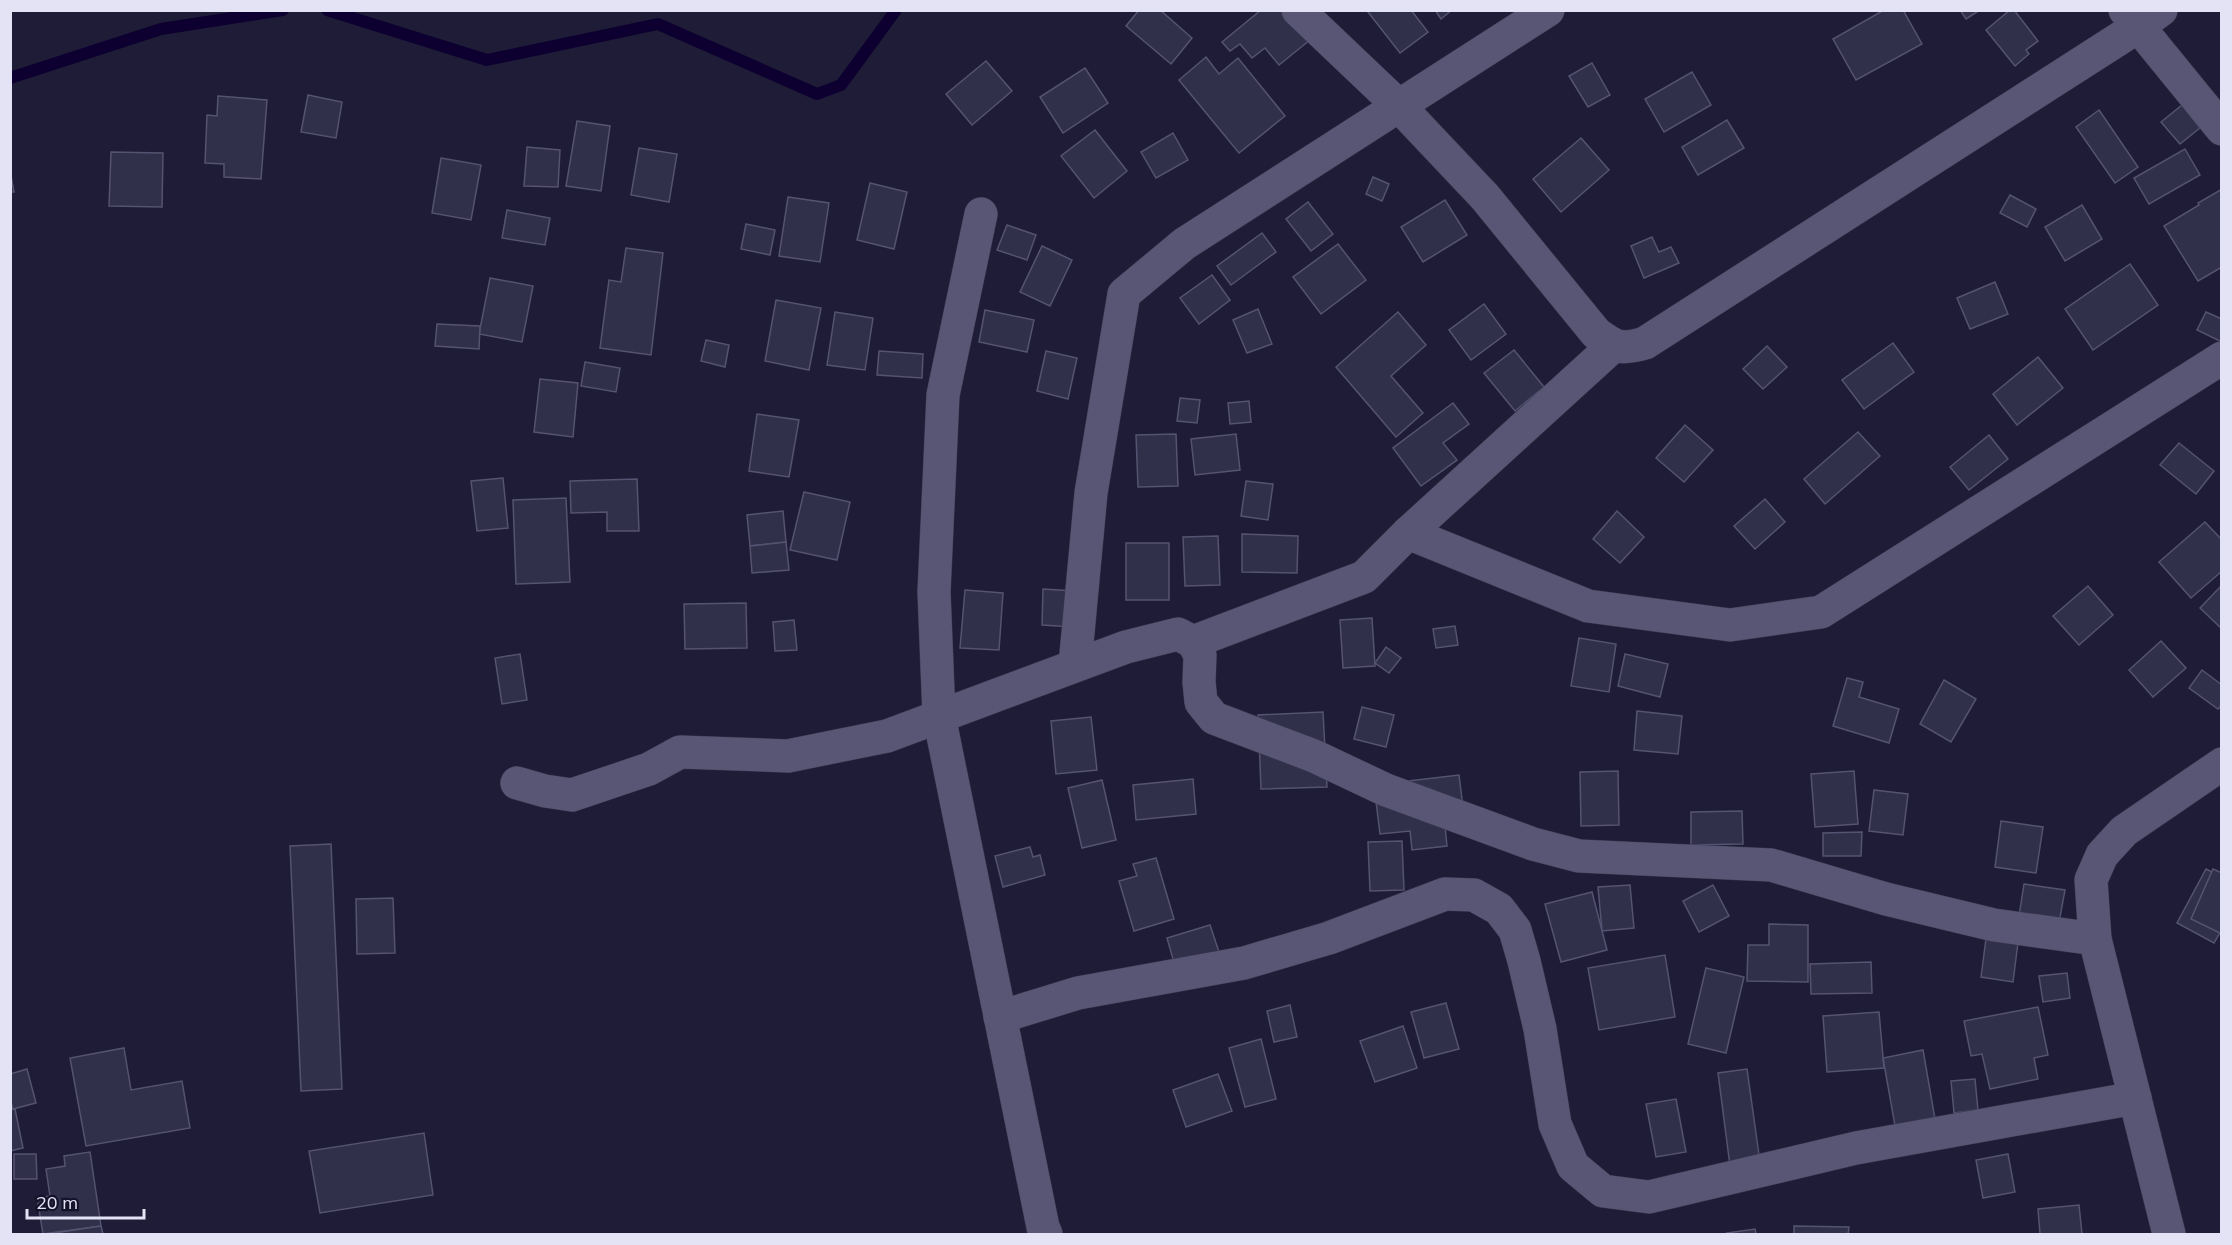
<svg xmlns="http://www.w3.org/2000/svg" width="2232" height="1245" viewBox="0 0 2232 1245" font-family="Mulish,sans-serif">
	<style>
		.lines { fill: none; stroke-linecap: round; stroke-linejoin: round }
		.stream { stroke: #0d0031; stroke-width: 12 }
		.building { fill: #31304b; stroke: #555371; stroke-width: 1.5 }
		.minor-casing { stroke: #39374c; stroke-width: 34 }
		.minor { stroke: #585674; stroke-width: 33 }
	</style>
	<rect width="100%" height="100%" fill="#1e1c36"/>
	<g class="lines">
		<g class="stream">
			<path d="M327 10 487 60 658 24 817 94 841 85 896 10"/>
			<path d="M10 78 161 29 283 10"/>
		</g>
	</g>
	<g class="building">
		<path d="M1139 10H1160L1192 38 1171 64 1126 26Z"/>
		<path d="M1261 10H1286L1310 40 1279 65 1265 48 1252 58 1240 44 1230 51 1222 42Z"/>
		<path d="M1370 10H1411L1428 32 1400 53 1368 12Z"/>
		<path d="M1435 10H1452L1441 19Z"/>
		<path d="M1884 10H1903L1922 44 1856 80 1833 39Z"/>
		<path d="M1960 10H1980L1966 19Z"/>
		<path d="M2010 10H2014L2038 41 2026 50 2029 54 2015 66 1986 30Z"/>
		<path d="M1206 57 1219 74 1238 58 1285 116 1239 153 1179 80Z"/>
		<path d="M986 61 1012 91 972 125 946 94Z"/>
		<path d="M1592 63 1610 95 1588 107 1569 76Z"/>
		<path d="M1085 68 1108 103 1063 133 1040 97Z"/>
		<path d="M1692 72 1711 105 1664 132 1645 99Z"/>
		<path d="M308 95 342 102 336 138 301 132Z"/>
		<path d="M218 96 267 100 261 179 224 177V164L205 163 207 115 217 116Z"/>
		<path d="M2182 105 2200 128 2180 144 2161 122Z"/>
		<path d="M2099 110 2138 167 2115 183 2076 127Z"/>
		<path d="M1727 120 1744 148 1698 175 1682 147Z"/>
		<path d="M577 121 610 126 601 191 566 186Z"/>
		<path d="M1095 130 1127 171 1094 198 1061 156Z"/>
		<path d="M1173 133 1188 160 1156 178 1141 152Z"/>
		<path d="M1581 138 1609 170 1561 212 1533 179Z"/>
		<path d="M527 147 560 150 558 187 524 186Z"/>
		<path d="M639 148 677 154 669 202 631 195Z"/>
		<path d="M2185 149 2200 175 2149 204 2134 178Z"/>
		<path d="M111 152 163 153 162 207 109 206Z"/>
		<path d="M441 158 481 165 471 220 432 213Z"/>
		<path d="M10 170 14 192H10Z"/>
		<path d="M1373 177 1389 184 1382 201 1366 194Z"/>
		<path d="M870 183 907 192 894 249 857 240Z"/>
		<path d="M2222 189V267L2198 281 2164 226 2199 205 2198 203Z"/>
		<path d="M2010 195 2036 209 2027 227 2000 213Z"/>
		<path d="M788 197 829 203 820 262 779 256Z"/>
		<path d="M1445 200 1467 235 1423 262 1401 227Z"/>
		<path d="M1308 202 1333 234 1311 251 1286 219Z"/>
		<path d="M2082 205 2102 239 2065 261 2045 227Z"/>
		<path d="M507 210 550 218 545 245 502 238Z"/>
		<path d="M746 224 775 230 770 255 741 249Z"/>
		<path d="M1007 225 1036 235 1027 260 997 250Z"/>
		<path d="M1262 233 1276 252 1231 285 1217 266Z"/>
		<path d="M1652 237 1659 252 1671 247 1679 263 1644 278 1631 246Z"/>
		<path d="M1338 244 1366 280 1321 314 1293 277Z"/>
		<path d="M1042 246 1072 260 1050 306 1020 292Z"/>
		<path d="M626 248 663 253 651 355 600 348 609 280 621 282Z"/>
		<path d="M2130 264 2158 305 2093 350 2065 309Z"/>
		<path d="M1212 275 1230 300 1199 324 1180 298Z"/>
		<path d="M490 278 533 286 522 342 479 334Z"/>
		<path d="M1995 282 2008 314 1970 329 1957 298Z"/>
		<path d="M776 300 821 308 809 370 765 361Z"/>
		<path d="M1484 304 1506 334 1471 360 1449 330Z"/>
		<path d="M1258 309 1272 344 1247 353 1233 320Z"/>
		<path d="M985 310 1034 320 1027 352 979 342Z"/>
		<path d="M835 312 873 318 865 370 827 365Z"/>
		<path d="M1398 312 1426 345 1391 376 1423 413 1396 437 1336 367Z"/>
		<path d="M2206 312 2222 319V342L2197 330Z"/>
		<path d="M437 324 480 326 479 349 435 346Z"/>
		<path d="M706 340 729 345 725 367 701 361Z"/>
		<path d="M1893 343 1914 372 1864 409 1842 380Z"/>
		<path d="M1767 346 1787 367 1763 389 1743 369Z"/>
		<path d="M1514 350 1544 387 1515 411 1484 373Z"/>
		<path d="M879 351 923 354 922 378 877 375Z"/>
		<path d="M1046 351 1077 358 1068 399 1037 391Z"/>
		<path d="M2038 357 2063 388 2017 425 1993 394Z"/>
		<path d="M585 362 620 368 616 392 581 386Z"/>
		<path d="M540 379 578 383 573 437 534 432Z"/>
		<path d="M1180 398 1200 400 1197 423 1177 421Z"/>
		<path d="M1249 401 1251 422 1230 424 1228 403Z"/>
		<path d="M1453 403 1469 424 1443 443 1457 460 1421 486 1393 448Z"/>
		<path d="M757 414 799 420 789 477 749 471Z"/>
		<path d="M1685 425 1713 450 1684 482 1656 458Z"/>
		<path d="M1858 432 1880 456 1825 504 1804 479Z"/>
		<path d="M1176 434 1178 486 1138 487 1136 435Z"/>
		<path d="M1236 434 1240 470 1195 475 1191 439Z"/>
		<path d="M1989 435 2008 459 1969 490 1950 467Z"/>
		<path d="M2179 443 2214 471 2196 494 2160 465Z"/>
		<path d="M503 478 508 528 477 531 471 481Z"/>
		<path d="M637 479 639 531H607V512L571 513 570 481Z"/>
		<path d="M1246 481 1273 484 1268 520 1241 516Z"/>
		<path d="M804 492 850 502 837 560 790 550Z"/>
		<path d="M566 498 570 582 516 584 513 500Z"/>
		<path d="M1765 499 1785 522 1755 549 1734 526Z"/>
		<path d="M783 511 786 542 750 546 747 515Z"/>
		<path d="M1617 511 1644 537 1620 563 1593 539Z"/>
		<path d="M2205 522 2222 540V571L2191 598 2159 562Z"/>
		<path d="M1242 534 1298 536 1297 573 1242 572Z"/>
		<path d="M1218 536 1220 585 1185 586 1183 537Z"/>
		<path d="M786 542 789 570 752 573 750 546Z"/>
		<rect x="1126" y="543" width="43" height="57"/>
		<path d="M2222 585V629L2200 608Z"/>
		<path d="M2088 586 2113 615 2079 645 2053 616Z"/>
		<path d="M1043 589 1074 591 1072 627 1042 625Z"/>
		<path d="M965 590 1003 593 999 650 960 648Z"/>
		<path d="M746 603 747 648 685 649 684 604Z"/>
		<path d="M1372 618 1375 666 1343 668 1340 620Z"/>
		<path d="M794 620 797 650 775 651 773 622Z"/>
		<path d="M1455 626 1458 645 1436 648 1433 629Z"/>
		<path d="M1579 638 1616 644 1609 692 1571 686Z"/>
		<path d="M2161 641 2186 668 2153 697 2129 670Z"/>
		<path d="M1386 647 1401 658 1389 673 1375 663Z"/>
		<path d="M520 654 527 700 502 704 495 658Z"/>
		<path d="M1625 654 1668 664 1660 697 1618 686Z"/>
		<path d="M2202 670 2222 685V705L2218 709 2189 688Z"/>
		<path d="M1847 678 1863 682 1859 697 1899 709 1889 743 1833 726Z"/>
		<path d="M1944 680 1976 699 1951 742 1920 724Z"/>
		<path d="M1362 707 1394 715 1386 747 1354 739Z"/>
		<path d="M1637 711 1682 716 1678 754 1634 750Z"/>
		<path d="M1323 712 1327 787 1261 789 1258 715Z"/>
		<path d="M1091 717 1097 770 1056 774 1051 721Z"/>
		<path d="M1618 771 1619 825 1581 826 1580 772Z"/>
		<path d="M1854 771 1858 824 1815 827 1811 774Z"/>
		<path d="M1459 775 1465 823 1445 826 1447 846 1412 850 1410 831 1380 834 1374 785Z"/>
		<path d="M1193 779 1196 814 1136 820 1133 785Z"/>
		<path d="M1102 780 1116 840 1082 848 1068 788Z"/>
		<path d="M1874 790 1908 794 1903 835 1869 831Z"/>
		<path d="M1742 811 1743 844 1691 845V812Z"/>
		<path d="M2001 821 2043 827 2036 873 1995 867Z"/>
		<path d="M1862 832 1861 856H1823V833Z"/>
		<path d="M1402 841 1404 890 1370 891 1368 842Z"/>
		<path d="M331 844 342 1089 301 1091 290 846Z"/>
		<path d="M1030 847 1033 857 1040 855 1045 875 1003 887 995 856Z"/>
		<path d="M1156 858 1174 919 1134 931 1119 881 1137 876 1133 864Z"/>
		<path d="M2206 869 2222 877V929L2214 943 2177 923Z"/>
		<path d="M2213 869 2222 873V934L2191 919Z"/>
		<path d="M2024 884 2065 890 2059 923 2019 916Z"/>
		<path d="M1630 885 1634 928 1602 931 1598 887Z"/>
		<path d="M1713 885 1729 916 1699 932 1683 901Z"/>
		<path d="M1592 892 1607 950 1561 962 1545 904Z"/>
		<path d="M393 898 395 953 357 954 356 899Z"/>
		<path d="M1769 924 1808 925V982L1747 981 1748 945H1769Z"/>
		<path d="M1210 925 1219 952 1175 966 1167 938Z"/>
		<path d="M1987 931 2019 935 2013 982 1981 977Z"/>
		<path d="M1665 955 1675 1017 1599 1030 1588 968Z"/>
		<path d="M1871 962 1872 993 1811 994 1810 964Z"/>
		<path d="M1706 968 1744 977 1726 1053 1688 1044Z"/>
		<path d="M2067 973 2070 998 2043 1002 2039 976Z"/>
		<path d="M1446 1003 1459 1049 1424 1058 1411 1012Z"/>
		<path d="M1290 1005 1297 1037 1274 1042 1267 1011Z"/>
		<path d="M2038 1007 2048 1055 2034 1058 2038 1079 1990 1089 1982 1054 1971 1056 1964 1021Z"/>
		<path d="M1879 1012 1884 1068 1827 1072 1823 1016Z"/>
		<path d="M1403 1026 1417 1068 1375 1082 1360 1041Z"/>
		<path d="M1261 1039 1276 1099 1245 1107 1229 1048Z"/>
		<path d="M124 1048 131 1090 182 1081 190 1128 86 1146 70 1058Z"/>
		<path d="M1923 1050 1935 1119 1895 1126 1883 1058Z"/>
		<path d="M27 1069 36 1103 13 1109 10 1099V1074Z"/>
		<path d="M1747 1069 1760 1162 1730 1166 1718 1073Z"/>
		<path d="M1218 1074 1232 1111 1186 1127 1173 1090Z"/>
		<path d="M1975 1079 1978 1110 1954 1113 1951 1081Z"/>
		<path d="M1676 1099 1686 1152 1656 1157 1646 1104Z"/>
		<path d="M15 1109 23 1148 10 1151V1110Z"/>
		<path d="M424 1133 433 1195 320 1213 309 1151Z"/>
		<path d="M90 1152 101 1226 43 1234 37 1198 50 1196 46 1169 65 1166 64 1156Z"/>
		<path d="M14 1154H36L37 1179H14Z"/>
		<path d="M2008 1154 2015 1192 1983 1198 1976 1160Z"/>
		<path d="M2079 1205 2082 1234H2040L2038 1209Z"/>
		<path d="M101 1226 103 1234H48Z"/>
		<path d="M1794 1226 1849 1227 1848 1234H1794Z"/>
		<path d="M1755 1229 1756 1234H1728L1727 1233Z"/>
	</g>
	<g class="lines">
		<defs>
			<g id="minor">
				<path d="M1298 10 1399 106 1485 197 1596 333C1616 348 1621 350 1645 343L2139 26 2161 10"/>
				<path d="M2125 10 2222 129"/>
				<path d="M981 214 943 395 934 592 939 716 1043 1227 1046 1234"/>
				<path d="M1408 533 1613 346"/>
				<path d="M1193 642 1364 577 1408 533 1588 606 1730 625 1821 612 2222 358"/>
				<path d="M1075 665 1091 493 1124 294 1184 244 1548 10"/>
				<path d="M517 783 545 791 572 795 649 769 680 752 788 756 887 736 1126 647 1178 634 1193 642 1200 655 1199 682 1201 702 1214 718 1314 756 1386 790 1533 844 1579 856 1771 865 1886 899 1994 925 2095 939"/>
				<path d="M1000 1017 1078 993 1244 963 1329 938 1445 894 1474 895 1499 909 1515 930 1524 961 1540 1029 1555 1124 1573 1166 1603 1191 1649 1197 1856 1148 2135 1098"/>
				<path d="M2169 1234 2095 939 2091 880 2102 855 2124 831 2222 764"/>
			</g>
		</defs>
		<use href="#minor" class="minor-casing"/>
		<use href="#minor" class="minor"/>
	</g>
	<rect width="2232" height="1245" fill="none" stroke="#e3e3f5" stroke-width="24"/>
	<path d="M27 1209v9h117v-9" fill="none" stroke="#e3e3f5" stroke-width="3"/>
	<text x="36" y="1209" font-size="18" fill="#e3e3f5" stroke="#15132b" stroke-width="4.5" paint-order="stroke">20 m</text>
</svg>
